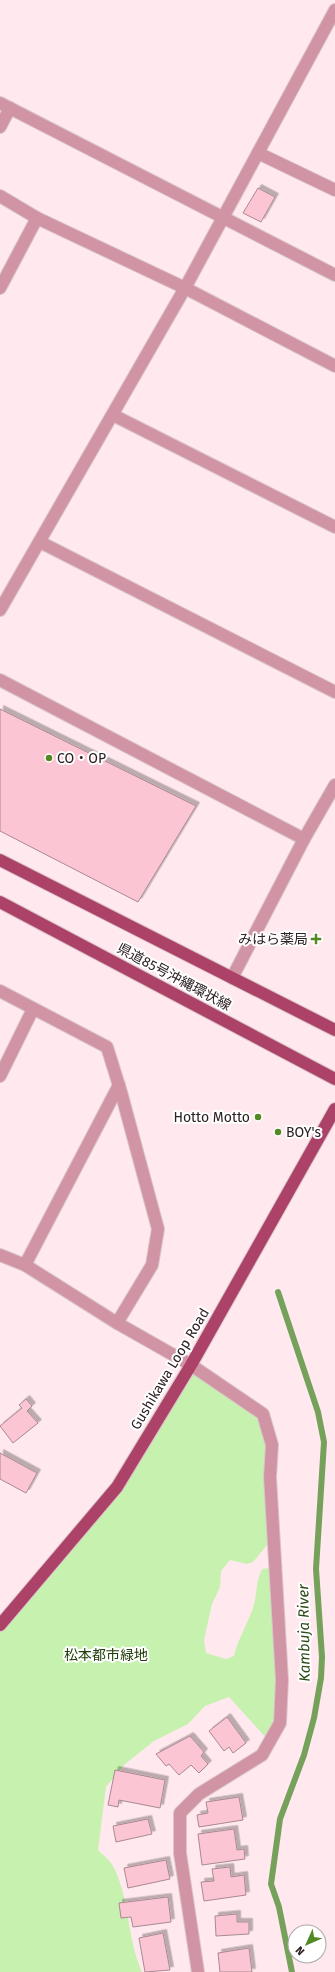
<svg xmlns="http://www.w3.org/2000/svg" width="335" height="1972" viewBox="0 0 335 1972" font-family="'Fira Sans','Noto Sans JP',sans-serif">
	<style>
		.green { fill: #c7f1ae }
		.lines { fill: none; stroke-linecap: round; stroke-linejoin: round }
		.stream { stroke: #76a15b; stroke-width: 6 }
		.building { fill: #fbc5d3; stroke: #a98991; filter: url(#shadow) }
		.minor-casing { stroke: #d9c5ca; stroke-width: 14 }
		.major-casing { stroke: #d9c5ca; stroke-width: 14 }
		.minor { stroke: #d194a5; stroke-width: 12 }
		.major { stroke: #ac4268; stroke-width: 12 }
		.poi-dot { fill: #528923; stroke: #fff; stroke-width: 1.5 }
		.labels { text-anchor: middle; dominant-baseline: central; stroke-width: 4; stroke-linejoin: round; paint-order: stroke }
		.poi-label { font-size: 14px; fill: #2c2023; stroke: #fff; text-anchor: start }
		.street-label { font-size: 14px; fill: #2c2023; stroke: #fff }
		.park-label { font-size: 14px; fill: #203c08; stroke: #fff }
		.water-label { font-size: 15px; font-style: italic; fill: #2d4917; stroke: #fff }
	</style>
	<defs>
		<filter id="shadow"><feDropShadow dx="3.5" dy="-3.5" stdDeviation="0" flood-color="#0004"/></filter>
	</defs>
	<rect width="100%" height="100%" fill="#ffe9ef"/>
	<path class="green" d="M191 1365 263 1414 272 1445 274 1537 253 1562 247 1564 230 1560 221 1571 220 1587 212 1604 204 1640 206 1653 226 1659 234 1656C238 1638 249 1622 254 1605 257 1592 256 1581 262 1569L276 1567 280 1723 270 1742 229 1697 205 1706 188 1724 154 1741 124 1765 106 1787 98 1850C103 1855 111 1861 114 1868 130 1900 127 1939 142 1972H0V1625L117 1487Z"/>
	<g class="lines">
		<path class="stream" d="M278 1292 318 1412 324 1442 316 1569 322 1657 321 1678 314 1718 304 1755 280 1819 271 1884 279 1907 292 1972"/>
	</g>
	<g class="building">
		<path d="M258 188 275 197 261 222 243 213Z"/>
		<path d="M0 709 196 806 138 902 0 831Z"/>
		<path d="M26 1399 32 1406 27 1411 38 1423 13 1443 0 1426 22 1408 19 1405Z"/>
		<path d="M0 1453 37 1473 26 1493 0 1479Z"/>
		<path d="M227 1717 246 1743 233 1753 229 1747 224 1751 209 1731Z"/>
		<path d="M190 1736 204 1752 201 1756 208 1764 199 1773 191 1765 179 1775 169 1764 166 1766 156 1754Z"/>
		<path d="M115 1770 165 1780 160 1808 119 1800 118 1807 108 1805Z"/>
		<path d="M239 1797 243 1820 199 1827 197 1815 208 1813 206 1802Z"/>
		<path d="M148 1819 152 1834 116 1842 113 1826Z"/>
		<path d="M234 1829 237 1850 244 1849 245 1859 202 1865 198 1834Z"/>
		<path d="M166 1860 170 1879 128 1888 124 1868Z"/>
		<path d="M230 1867 231 1877 244 1875 246 1895 204 1901 201 1882 214 1881 212 1869Z"/>
		<path d="M168 1897 171 1922 133 1927 131 1917 121 1918 119 1903Z"/>
		<path d="M237 1914V1922H249V1934L216 1936 215 1916Z"/>
		<path d="M163 1933 170 1970 145 1972 139 1938Z"/>
		<path d="M249 1948 252 1972H220L218 1953Z"/>
	</g>
	<g class="lines">
		<defs>
			<g id="minor">
				<path d="M0 103 335 275"/>
				<path d="M0 127 10 108"/>
				<path d="M258 153 335 190"/>
				<path d="M0 196 37 218"/>
				<path d="M0 288 37 218 185 288 335 366"/>
				<path d="M113 415 335 527"/>
				<path d="M40 542 335 692"/>
				<path d="M0 610 185 288 335 10"/>
				<path d="M0 680 304 839 335 785"/>
				<path d="M232 978 304 839"/>
				<path d="M0 991 107 1047 121 1092 158 1229 152 1265 117 1323"/>
				<path d="M0 1076 33 1009"/>
				<path d="M0 1255 25 1265 117 1323 191 1365 263 1414 272 1445 270 1477 282 1680 280 1723 262 1755 199 1794 180 1813V1853L198 1972"/>
				<path d="M25 1265 119 1085"/>
			</g>
			<g id="major">
				<path d="M0 860 335 1030"/>
				<path d="M0 902 335 1079"/>
				<path d="M0 1625 117 1487 191 1365 335 1109"/>
			</g>
		</defs>
		<use href="#minor" class="minor-casing"/>
		<use href="#major" class="major-casing"/>
		<use href="#minor" class="minor"/>
		<use href="#major" class="major"/>
	</g>
	<g class="poi-dot">
		<circle cx="49" cy="758" r="4"/>
		<path d="M314 933h4v4h4v4h-4v4h-4v-4h-4v-4h4z"/>
		<circle cx="258" cy="1117" r="4"/>
		<circle cx="278" cy="1132" r="4"/>
	</g>
	<g class="labels">
		<g class="poi-label">
			<text x="57" y="758">CO・OP</text>
			<text x="308" y="939" text-anchor="end">みはら薬局</text>
			<text x="250" y="1117" text-anchor="end">Hotto Motto</text>
			<text x="286" y="1132">BOY's</text>
		</g>
		<g class="street-label">
			<text transform="translate(174 977) rotate(28)">県道85号沖縄環状線</text>
			<text transform="translate(170 1369) rotate(-59)">Gushikawa Loop Road</text>
		</g>
		<g class="park-label">
			<text x="106" y="1655">松本都市緑地</text>
		</g>
		<g class="water-label">
			<text transform="translate(304 1633) rotate(-91)">Kambuja River</text>
		</g>
	</g>
	<g transform="translate(307 1944) rotate(225)"><circle r="19" fill="#ffffff" stroke="#aba6a7"/>
	<path d="M0-3L7 15L0 10L-7 15Z" fill="#528923"/>
	<text y="-6" font-size="11" font-weight="bold" text-anchor="middle" fill="#2c2023">N</text>
	</g>
</svg>
